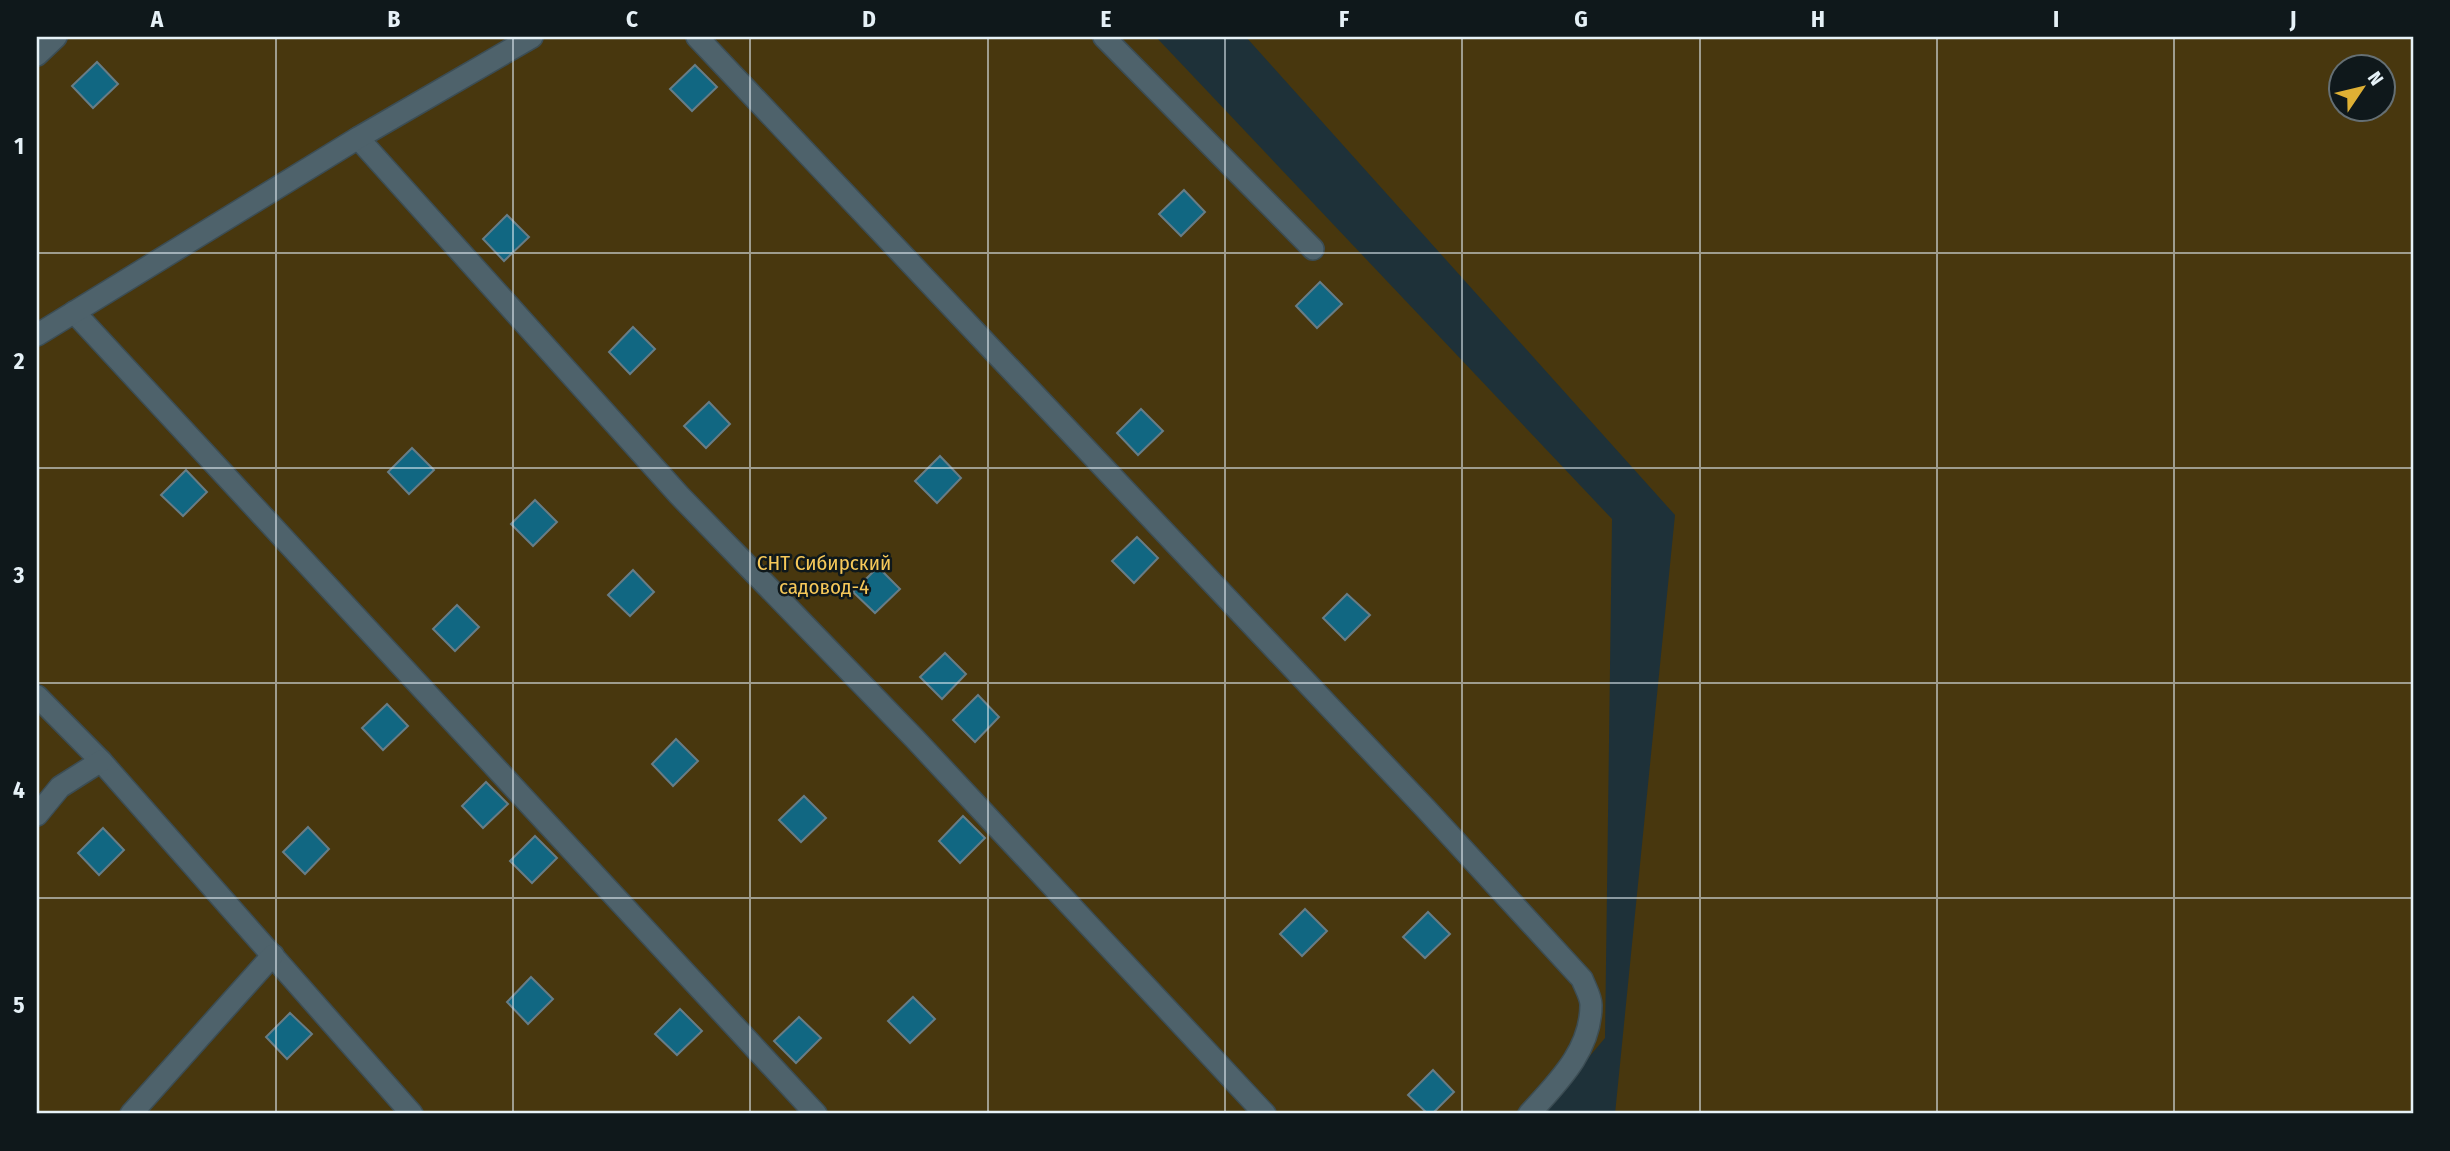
<svg xmlns="http://www.w3.org/2000/svg" width="2450" height="1151" viewBox="0 0 2450 1151" font-family="'Fira Sans Condensed',sans-serif">
	<style>
		.green { fill: #48370e; fill-rule: evenodd }
		.building { fill: #116782; stroke: #687d86; stroke-width: 2 }
		.lines { fill: none; stroke-linecap: round; stroke-linejoin: round }
		.minor-casing { stroke: #3c4d54; stroke-width: 24 }
		.minor { stroke: #4e626b; stroke-width: 21 }
		.grid { fill: none; stroke: #e6f1f7; stroke-width: 2; stroke-opacity: 0.55 }
		.labels { text-anchor: middle; dominant-baseline: central; stroke-width: 5; stroke-linejoin: round; paint-order: stroke }
		.park-label { font-size: 21px; fill: #f6c859; stroke: #0f181b }
		.neatline { fill: none; stroke: #e6f1f7; stroke-width: 2.5 }
		.grid-label { font-size: 23px; text-anchor: middle; font-weight: bold; fill: #e6f1f7 }
	</style>
	<rect width="100%" height="100%" fill="#1e3139"/>
	<g class="green">
		<path d="M37 37H1156L1612 519 1605 1038 1541 1114H37Z"/>
		<path d="M1246 37H2413V1114H1615L1675 515ZM2342 66H2384V108H2342Z"/>
	</g>
	<g class="building">
		<path d="M97 62 118 84 93 108 72 86Z"/>
		<path d="M695 65 717 87 692 111 670 89Z"/>
		<path d="M1184 190 1205 212 1181 236 1159 214Z"/>
		<path d="M507 215 529 237 504 261 483 239Z"/>
		<path d="M1320 282 1342 304 1317 328 1296 306Z"/>
		<path d="M633 327 655 349 630 374 609 352Z"/>
		<path d="M709 402 730 424 706 448 684 426Z"/>
		<path d="M1141 409 1163 431 1138 455 1117 433Z"/>
		<path d="M412 448 434 470 409 494 388 472Z"/>
		<path d="M940 456 961 478 937 503 915 481Z"/>
		<path d="M186 470 207 492 183 516 161 495Z"/>
		<path d="M535 500 557 522 533 546 511 524Z"/>
		<path d="M1137 537 1158 558 1134 583 1112 561Z"/>
		<path d="M878 567 900 589 875 613 853 592Z"/>
		<path d="M633 570 654 592 630 616 608 595Z"/>
		<path d="M1347 594 1370 615 1345 640 1323 618Z"/>
		<path d="M457 605 479 627 455 651 433 629Z"/>
		<path d="M945 653 966 674 942 699 920 677Z"/>
		<path d="M978 695 999 717 975 742 953 720Z"/>
		<path d="M387 704 408 726 383 750 362 728Z"/>
		<path d="M676 739 698 761 673 786 652 764Z"/>
		<path d="M486 782 508 804 483 828 462 806Z"/>
		<path d="M804 796 826 818 801 842 779 820Z"/>
		<path d="M963 816 985 838 960 863 939 841Z"/>
		<path d="M308 827 329 849 305 874 283 852Z"/>
		<path d="M103 828 124 850 99 875 78 853Z"/>
		<path d="M535 836 557 858 532 883 510 861Z"/>
		<path d="M1305 909 1327 931 1302 956 1280 934Z"/>
		<path d="M1428 912 1450 934 1425 958 1403 937Z"/>
		<path d="M531 977 553 999 528 1024 507 1002Z"/>
		<path d="M913 997 935 1019 910 1043 888 1021Z"/>
		<path d="M680 1009 702 1031 677 1055 655 1034Z"/>
		<path d="M290 1013 312 1034 287 1059 266 1037Z"/>
		<path d="M799 1017 821 1038 796 1063 774 1041Z"/>
		<path d="M1433 1070 1454 1092 1432 1114H1428L1408 1095Z"/>
	</g>
	<g class="lines">
		<defs>
			<g id="minor">
				<path d="M697 37 1426 809 1582 979C1585 987 1591 997 1591 1005 1591 1051 1557 1083 1529 1114"/>
				<path d="M1104 37 1313 249"/>
				<path d="M37 55 56 37"/>
				<path d="M358 138 679 495 915 739 1265 1114"/>
				<path d="M74 312 816 1114"/>
				<path d="M37 335 358 138 532 37"/>
				<path d="M37 696 101 761 412 1114"/>
				<path d="M37 815 60 787 101 761"/>
				<path d="M131 1114 273 955"/>
			</g>
		</defs>
		<use href="#minor" class="minor-casing"/>
		<use href="#minor" class="minor"/>
	</g>
	<path class="grid" d="M276 37V1114M513 37V1114M750 37V1114M988 37V1114M1225 37V1114M1462 37V1114M1700 37V1114M1937 37V1114M2174 37V1114M37 253H2413M37 468H2413M37 683H2413M37 898H2413"/>
	<g class="labels">
		<g class="park-label">
			<text x="824" y="563">СНТ Сибирский<tspan x="824" dy="24">садовод-4</tspan></text>
		</g>
	</g>
	<rect width="2450" height="1151" fill="none" stroke="#0f181b" stroke-width="77"/>
	<g transform="translate(2362 88) rotate(55)"><circle r="33" fill="#0f181b" stroke="#656f73" stroke-width="2"/>
	<path d="M0-5L12 26L0 18L-12 26Z" fill="#dfb034"/>
	<text y="-10" font-size="19" font-weight="bold" text-anchor="middle" fill="#e6f1f7">N</text>
	</g>
	<rect x="38" y="38" width="2374" height="1074" class="neatline"/>
	<g class="grid-label">
		<text x="157" y="27">A</text>
		<text x="394" y="27">B</text>
		<text x="632" y="27">C</text>
		<text x="869" y="27">D</text>
		<text x="1106" y="27">E</text>
		<text x="1344" y="27">F</text>
		<text x="1581" y="27">G</text>
		<text x="1818" y="27">H</text>
		<text x="2056" y="27">I</text>
		<text x="2293" y="27">J</text>
		<text x="19" y="154">1</text>
		<text x="19" y="369">2</text>
		<text x="19" y="583">3</text>
		<text x="19" y="798">4</text>
		<text x="19" y="1013">5</text>
	</g>
</svg>
